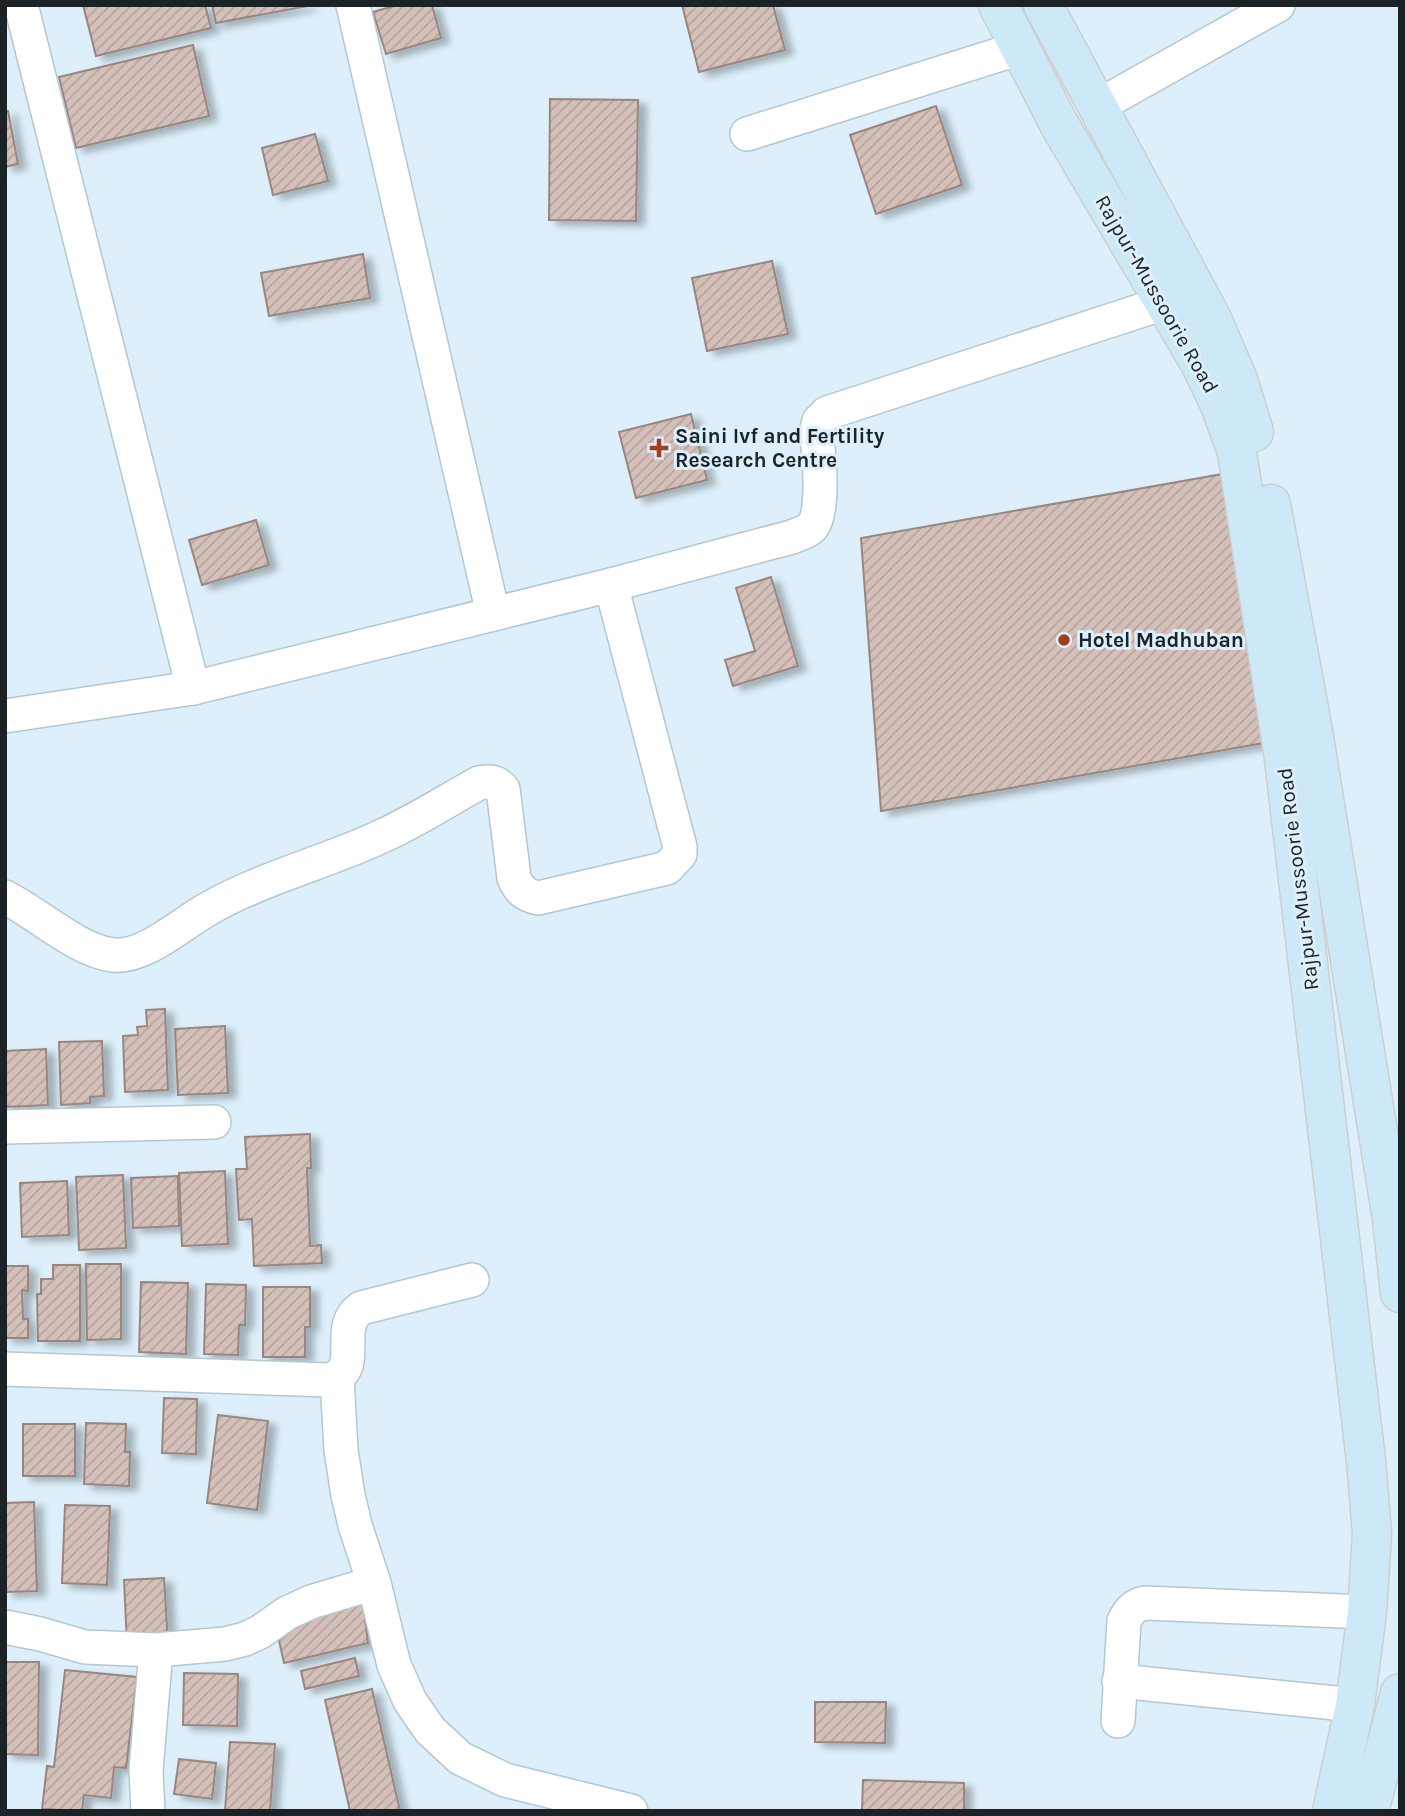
<svg xmlns="http://www.w3.org/2000/svg" width="1405" height="1816" viewBox="0 0 1405 1816" font-family="Karla,sans-serif">
	<style>
		.building { fill: url(#building-hatch); stroke: #998681; stroke-width: 2; filter: url(#shadow) }
		.lines { fill: none; stroke-linecap: round; stroke-linejoin: round }
		.street-casing { stroke: #b4c7d1; stroke-width: 36 }
		.primary-casing { stroke: #cdcfcf; stroke-width: 41 }
		.street { stroke: #fff; stroke-width: 33 }
		.primary { stroke: #cde8f7; stroke-width: 38 }
		.poi-dot { fill: #a43d1e; stroke: #dceffa; stroke-width: 2.5 }
		.labels { text-anchor: middle; dominant-baseline: central; stroke-width: 6; stroke-linejoin: round; paint-order: stroke }
		.street-label { font-size: 21px; fill: #1c2327; stroke: #dceffa }
		.poi-label { font-size: 21px; font-weight: bold; fill: #1c2327; stroke: #dceffa; text-anchor: start }
	</style>
	<defs>
		<pattern id="building-hatch" width="6" height="6" patternUnits="userSpaceOnUse" patternTransform="scale(1.75)"><rect width="6" height="6" fill="#d4bfb9"/><path d="M-1 1l2-2M0 6l6-6M5 7l2-2" fill="none" stroke="#b5a49f"/></pattern>
		<filter id="shadow"><feDropShadow dx="8" dy="4.5" stdDeviation="3.5" flood-color="#0004"/></filter>
	</defs>
	<rect width="100%" height="100%" fill="#dceffa"/>
	<g class="building">
		<path d="M83 5H205L211 28 96 56Z"/>
		<path d="M212 5H308V6L216 23Z"/>
		<path d="M397 5H432L441 38 386 54 373 12Z"/>
		<path d="M682 5H773L785 50 699 72Z"/>
		<path d="M193 45 209 116 76 148 59 77Z"/>
		<path d="M550 99 638 100 636 221 549 220Z"/>
		<path d="M936 106 962 185 876 214 850 135Z"/>
		<path d="M5 111H8L18 164 5 167Z"/>
		<path d="M315 134 328 181 273 195 262 148Z"/>
		<path d="M363 254 370 298 269 316 261 273Z"/>
		<path d="M772 261 788 334 707 351 692 278Z"/>
		<path d="M691 414 707 480 636 498 619 432Z"/>
		<path d="M1234 472 1275 741 881 811 861 538Z"/>
		<path d="M256 520 269 565 202 585 189 540Z"/>
		<path d="M771 577 798 666 733 686 725 660 755 651 736 588Z"/>
		<path d="M165 1009 168 1090 125 1092 123 1036 138 1035 137 1027 147 1026 146 1010Z"/>
		<path d="M225 1026 228 1093 178 1095 175 1029Z"/>
		<path d="M102 1041 104 1096 90 1097V1103L61 1105 59 1042Z"/>
		<path d="M46 1049 48 1105 5 1107V1051Z"/>
		<path d="M310 1134 311 1168H307L310 1246 321 1245 322 1263 254 1266 252 1219 239 1220 236 1169H247L245 1137Z"/>
		<path d="M225 1171 228 1244 182 1246 179 1173Z"/>
		<path d="M123 1175 126 1248 79 1250 76 1177Z"/>
		<path d="M178 1176 179 1226 133 1228 131 1178Z"/>
		<path d="M67 1181 69 1235 22 1237 20 1183Z"/>
		<path d="M86 1264H121V1339L87 1340Z"/>
		<path d="M53 1265H80V1341H38L37 1294H41V1279H53Z"/>
		<path d="M5 1266H28V1291L22 1290 23 1319H28V1338H5Z"/>
		<path d="M141 1282 188 1283 186 1354 139 1352Z"/>
		<path d="M206 1284 246 1285 245 1325H239L238 1355 204 1354Z"/>
		<path d="M263 1287H310V1327H305V1357H263Z"/>
		<path d="M164 1398 197 1399 196 1454 162 1453Z"/>
		<path d="M218 1415 268 1421 257 1510 207 1503Z"/>
		<path d="M86 1423 126 1424 125 1452H130L129 1486 84 1484Z"/>
		<rect x="23" y="1424" width="52" height="52"/>
		<path d="M34 1502 37 1591 5 1592V1503Z"/>
		<path d="M65 1505 110 1506 107 1585 62 1583Z"/>
		<path d="M164 1578 168 1643 127 1645 124 1580Z"/>
		<path d="M362 1594 368 1643 284 1663 278 1636Z"/>
		<path d="M355 1658 359 1676 305 1689 301 1671Z"/>
		<path d="M5 1662H39L38 1755 5 1754Z"/>
		<path d="M65 1670 137 1677 126 1768 114 1767 111 1798 84 1795 82 1811 42 1809 47 1766 54 1767Z"/>
		<path d="M184 1673 238 1674 237 1726 183 1725Z"/>
		<path d="M372 1689 400 1811H350L325 1700Z"/>
		<path d="M815 1702H886L885 1743 815 1742Z"/>
		<path d="M230 1742 275 1744 270 1811H225Z"/>
		<path d="M179 1759 216 1763 212 1799 174 1794Z"/>
		<path d="M863 1780 964 1783V1811H862Z"/>
	</g>
	<g class="lines">
		<defs>
			<g id="street">
				<path d="M21 5 193 688"/>
				<path d="M353 5 493 614"/>
				<path d="M1098 106 1278 5"/>
				<path d="M747 134 1020 48"/>
				<path d="M5 716 193 688 611 585 792 537C799 534 807 532 812 527 825 513 819 451 816 432L819 421 827 413 1164 303"/>
				<path d="M5 897C37 913 78 951 113 955 145 958 181 924 208 909 262 878 324 863 380 837 414 822 446 801 479 783 489 781 496 781 503 789L514 878C519 890 525 895 538 898L667 868 680 854V847L611 585"/>
				<path d="M5 1127 214 1122"/>
				<path d="M5 1369 328 1380C366 1371 332 1328 361 1308L472 1280"/>
				<path d="M337 1378 341 1450 348 1495 355 1525 374 1583 394 1665 410 1701 430 1730 460 1758 505 1780 631 1811"/>
				<path d="M5 1627 40 1634 85 1647 156 1650 225 1644 245 1639 260 1632 287 1613 311 1602 374 1583"/>
				<path d="M1119 1681 1355 1705"/>
				<path d="M1118 1721 1124 1621C1129 1611 1134 1605 1145 1603L1367 1612"/>
				<path d="M148 1811 146 1770 156 1650"/>
			</g>
			<g id="primary">
				<path d="M998 5 1059 124 1200 363 1220 405 1237 452 1284 759 1366 1461 1372 1534 1367 1612 1355 1705 1332 1811"/>
				<path d="M1043 5 1212 319 1238 380 1254 432"/>
				<path d="M1271 504 1313 731 1392 1219 1400 1293"/>
				<path d="M1369 1811 1400 1693"/>
			</g>
		</defs>
		<use href="#street" class="street-casing"/>
		<use href="#primary" class="primary-casing"/>
		<use href="#street" class="street"/>
		<use href="#primary" class="primary"/>
	</g>
	<g class="poi-dot">
		<path d="M655.5 437.5h7v7h7v7h-7v7h-7v-7h-7v-7h7z"/>
		<circle cx="1064" cy="640" r="7"/>
	</g>
	<g class="labels">
		<g class="street-label">
			<text transform="translate(1157 294) rotate(60)">Rajpur-Mussoorie Road</text>
			<text transform="translate(1298 879) rotate(-97)">Rajpur-Mussoorie Road</text>
		</g>
		<g class="poi-label">
			<text x="675" y="436">Saini Ivf and Fertility<tspan x="675" dy="24">Research Centre</tspan></text>
			<text x="1078" y="640">Hotel Madhuban</text>
		</g>
	</g>
	<rect width="1405" height="1816" fill="none" stroke="#1c2327" stroke-width="14"/>
</svg>
